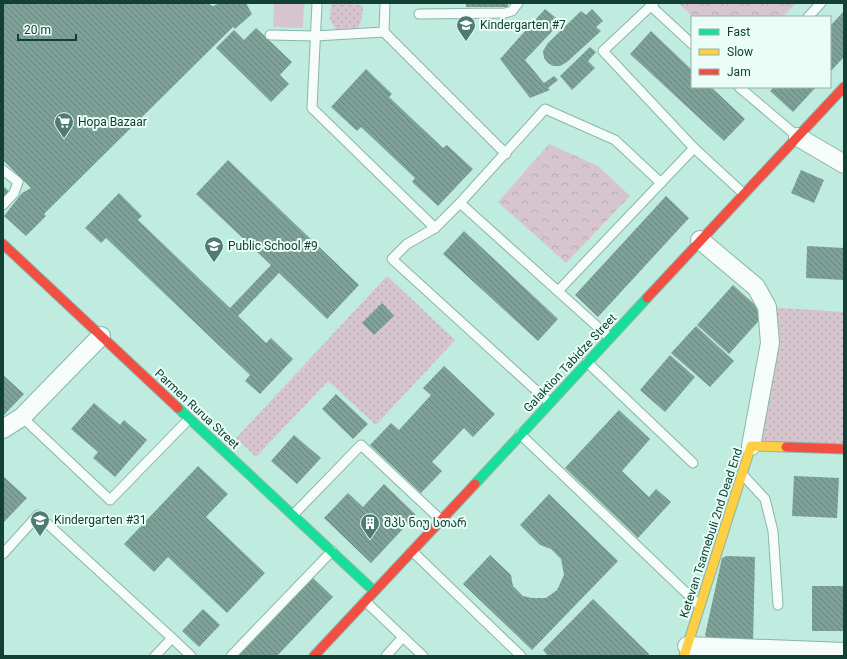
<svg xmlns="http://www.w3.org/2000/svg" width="847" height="659" viewBox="0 0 847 659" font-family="Roboto,'Noto Sans Georgian',sans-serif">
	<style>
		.grass { fill: url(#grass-dots) }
		.forest { fill: url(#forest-crowns) }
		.pitch { fill: #d6c5cd }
		.building { fill: url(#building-back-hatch) }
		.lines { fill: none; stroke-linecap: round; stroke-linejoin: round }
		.lane-casing { stroke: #8bb5aa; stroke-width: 11 }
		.street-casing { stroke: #8bb5aa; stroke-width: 20 }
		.fast-casing { stroke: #8bb5aa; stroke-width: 11 }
		.slow-casing { stroke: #8bb5aa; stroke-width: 11 }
		.jam-casing { stroke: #8bb5aa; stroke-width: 11 }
		.lane { stroke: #f5fcfa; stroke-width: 9 }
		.street { stroke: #f5fcfa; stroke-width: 18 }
		.fast { stroke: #16e098; stroke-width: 9 }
		.slow { stroke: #ffcf43; stroke-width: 9 }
		.jam { stroke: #f24e42; stroke-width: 9 }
		.labels { text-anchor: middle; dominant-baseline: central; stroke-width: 4; stroke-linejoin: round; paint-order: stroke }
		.poi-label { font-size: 12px; fill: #124035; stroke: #eafdf7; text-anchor: start }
		.street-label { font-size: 12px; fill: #124035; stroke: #eafdf7 }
	</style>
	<defs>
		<pattern id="grass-dots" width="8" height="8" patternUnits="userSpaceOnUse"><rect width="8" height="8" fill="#d6c5cd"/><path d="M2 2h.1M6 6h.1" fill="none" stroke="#b7aab1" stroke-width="1.8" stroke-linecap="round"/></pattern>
		<pattern id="forest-crowns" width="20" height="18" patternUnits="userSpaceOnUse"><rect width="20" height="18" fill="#d6c5cd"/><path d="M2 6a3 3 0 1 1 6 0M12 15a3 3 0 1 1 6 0" fill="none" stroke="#b7aab1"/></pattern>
		<pattern id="building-back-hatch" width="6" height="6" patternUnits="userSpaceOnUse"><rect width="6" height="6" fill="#7ea298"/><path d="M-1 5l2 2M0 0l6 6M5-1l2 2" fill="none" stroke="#66857d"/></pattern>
	</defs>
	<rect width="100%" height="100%" fill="#bfecdf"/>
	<g class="grass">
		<path d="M331 3 363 5C362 16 363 25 353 32L336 30 330 20Z"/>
		<path d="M387 276 455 340 376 425 328 381 256 457 236 438Z"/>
		<path d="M767 307 844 312V449L751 446Z"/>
	</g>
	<g class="forest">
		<path d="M678 3H796L783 17H693Z"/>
		<path d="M549 144 598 166 630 196 566 263 498 202Z"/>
	</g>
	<path class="pitch" d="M274 3H304L303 28 273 27Z"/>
	<g class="building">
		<path d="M3 3H207L213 6 220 3H246L252 14 235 29 233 27 44 214 46 216 26 236 4 216 22 193 31 188 3 160Z"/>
		<rect x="466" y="3" width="42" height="4"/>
		<path d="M545 9 561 22 525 60 544 83 554 76 558 80 548 88 550 90 530 98 500 59Z"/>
		<path d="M592 9 603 21 596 27 601 31 567 62 560 66H553L548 63 544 58 543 51 548 43 581 11 586 15Z"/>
		<path d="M844 11V57L830 72V26Z"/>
		<path d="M256 28 292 62 280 75 289 84 271 102 216 48 234 30 244 40Z"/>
		<path d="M651 31 692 70V87H711L745 119 724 141 630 54Z"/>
		<path d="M590 47 596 52 588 61 595 68 572 90 560 76Z"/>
		<path d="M366 69 392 94 389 97 443 148 447 145 473 169 438 206 412 182 415 178 361 127 357 131 331 107Z"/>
		<path d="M774 87H816L793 112 770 91Z"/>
		<path d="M228 160 359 285 327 319 279 273 238 316 266 343 271 338 293 359 260 394 245 381 250 375 106 238 101 243 85 228 119 193 142 216 138 220 230 308 271 265 196 194Z"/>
		<path d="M801 170 824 180 814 203 791 193Z"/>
		<path d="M3 186 10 192 3 200Z"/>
		<path d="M666 196 689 218 598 317 575 295Z"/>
		<path d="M464 231 558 319 538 341 443 254Z"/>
		<path d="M807 246 844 248V280L806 278Z"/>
		<path d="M733 285 765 314 729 354 697 325Z"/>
		<path d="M382 303 394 316 374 335 362 323Z"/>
		<path d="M696 326 734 361 710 387 671 353Z"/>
		<path d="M670 355 695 377 665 412 640 390Z"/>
		<path d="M444 366 495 414 473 437 464 428 432 462 442 471 421 493 370 445 391 423 399 430 431 395 423 388Z"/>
		<path d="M3 375 24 394 3 416Z"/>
		<path d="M336 394 368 424 353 439 322 409Z"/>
		<path d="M94 403 120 425 124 420 147 440 115 477 93 458 98 452 71 429Z"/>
		<path d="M619 410 650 439 622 471 649 497 656 489 671 502 638 538 565 468Z"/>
		<path d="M294 435 321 458 297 484 271 461Z"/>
		<path d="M198 466 228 494 206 517 265 573 227 613 168 557 154 572 124 544Z"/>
		<path d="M3 476 27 498 3 523Z"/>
		<path d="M794 476 839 478 837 518 792 516Z"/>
		<path d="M384 484 416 515 371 563 324 518 348 493 363 507Z"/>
		<path d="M549 494 618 561 532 650 463 584 490 555 511 575 513 586 523 596 532 598H546L557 590 564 575 561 559 551 549 540 545 520 525Z"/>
		<path d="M727 556 755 557 753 644H713L705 635 722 558Z"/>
		<path d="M312 577 333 597 277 656H235Z"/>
		<rect x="812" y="586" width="32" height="45"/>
		<path d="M593 599 649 654 648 656H548L543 650Z"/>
		<path d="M203 609 220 625 199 647 182 631Z"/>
	</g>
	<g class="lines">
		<defs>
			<g id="lane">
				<path d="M317 3 312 108 435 228"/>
				<path d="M385 3 384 32 506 154"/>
				<path d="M654 3 603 51 694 148 744 194"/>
				<path d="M651 6 692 44"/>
				<path d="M419 14 505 13 512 11 518 3"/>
				<path d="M808 17 821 3"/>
				<path d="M270 35 315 36 384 32"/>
				<path d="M739 87 798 137"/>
				<path d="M3 170 18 182 14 193 3 205"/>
				<path d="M460 203 610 338"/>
				<path d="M558 291 694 148"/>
				<path d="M587 362 693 463"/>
				<path d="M550 403 392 259 407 244 435 228 460 203 545 109 615 140 661 183"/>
				<path d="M22 417 110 500 189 419"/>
				<path d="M520 434 699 605"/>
				<path d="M742 474 765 499 773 531 778 605"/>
				<path d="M293 515 361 445 441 520"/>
				<path d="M412 551 521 656"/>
				<path d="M3 554 38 515 172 638"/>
				<path d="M365 601 423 656"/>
				<path d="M155 656 172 638 191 656"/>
				<path d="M231 656 332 551"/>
				<path d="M386 656 403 637"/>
			</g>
			<g id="street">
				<path d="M798 137 844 164"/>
				<path d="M700 240 756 287 767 307 770 343 751 446"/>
				<path d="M3 429 22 417 101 336"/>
				<path d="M687 646 844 652"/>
			</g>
			<g id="fast">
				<path d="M178 408 374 591"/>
				<path d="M475 484 647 298"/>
			</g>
			<path id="slow" d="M684 656 751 446 786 447"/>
			<g id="jam">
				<path d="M3 244 178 408"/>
				<path d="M647 298 844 87"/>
				<path d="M786 447 844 449"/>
				<path d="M314 656 475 484"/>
			</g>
		</defs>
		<use href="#lane" class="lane-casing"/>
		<use href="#street" class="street-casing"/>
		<use href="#fast" class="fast-casing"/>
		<use href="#slow" class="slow-casing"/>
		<use href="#jam" class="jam-casing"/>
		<use href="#lane" class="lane"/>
		<use href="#street" class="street"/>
		<use href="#fast" class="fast"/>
		<use href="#slow" class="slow"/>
		<use href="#jam" class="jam"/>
	</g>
	<defs>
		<symbol id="school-pin" viewBox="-11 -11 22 30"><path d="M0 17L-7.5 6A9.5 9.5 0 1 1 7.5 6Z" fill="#4f7c70" stroke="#eafdf7"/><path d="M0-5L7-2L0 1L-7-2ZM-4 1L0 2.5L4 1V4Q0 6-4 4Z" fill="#fff"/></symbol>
		<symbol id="supermarket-pin" viewBox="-11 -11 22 30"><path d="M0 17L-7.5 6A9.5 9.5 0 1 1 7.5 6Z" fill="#4f7c70" stroke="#eafdf7"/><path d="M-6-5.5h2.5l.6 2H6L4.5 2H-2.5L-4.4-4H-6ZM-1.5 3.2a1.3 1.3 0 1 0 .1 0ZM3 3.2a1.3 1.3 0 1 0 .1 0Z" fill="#fff"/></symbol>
		<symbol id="building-pin" viewBox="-11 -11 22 30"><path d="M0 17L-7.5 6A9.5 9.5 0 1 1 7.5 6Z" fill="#4f7c70" stroke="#eafdf7"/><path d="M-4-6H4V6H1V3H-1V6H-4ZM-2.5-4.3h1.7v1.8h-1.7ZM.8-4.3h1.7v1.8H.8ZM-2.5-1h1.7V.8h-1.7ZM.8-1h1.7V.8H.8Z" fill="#fff"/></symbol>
	</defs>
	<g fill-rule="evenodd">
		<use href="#school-pin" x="455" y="14" width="22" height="30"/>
		<use href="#supermarket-pin" x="53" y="111" width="22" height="30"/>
		<use href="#school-pin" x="203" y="235" width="22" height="30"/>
		<use href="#school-pin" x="29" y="509" width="22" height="30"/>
		<use href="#building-pin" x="359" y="512" width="22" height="30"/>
	</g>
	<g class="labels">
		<g class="poi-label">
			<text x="480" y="25">Kindergarten #7</text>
			<text x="78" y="122">Hopa Bazaar</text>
			<text x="228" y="246">Public School #9</text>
			<text x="54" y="520">Kindergarten #31</text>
			<text x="384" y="523">შპს ნიუ სთარ</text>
		</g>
		<g class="street-label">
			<text transform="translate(570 363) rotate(-47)">Galaktion Tabidze Street</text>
			<text transform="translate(197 409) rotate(43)">Parmen Rurua Street</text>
			<text transform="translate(711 533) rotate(-72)">Ketevan Tsamebuli 2nd Dead End</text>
		</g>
	</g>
	<rect width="847" height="659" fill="none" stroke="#124035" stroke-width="8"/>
	<rect x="691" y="16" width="140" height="72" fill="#eafdf7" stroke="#94b1a9"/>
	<rect x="699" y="29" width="20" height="6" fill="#16e098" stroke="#94b1a9"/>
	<text x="727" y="36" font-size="12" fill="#124035">Fast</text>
	<rect x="699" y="49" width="20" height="6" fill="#ffcf43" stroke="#94b1a9"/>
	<text x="727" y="56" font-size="12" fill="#124035">Slow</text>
	<rect x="699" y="69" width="20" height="6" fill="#f24e42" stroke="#94b1a9"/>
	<text x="727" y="76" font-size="12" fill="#124035">Jam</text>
	<path d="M18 34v6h58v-6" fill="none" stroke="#124035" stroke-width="2"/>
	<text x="24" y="34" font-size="12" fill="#124035" stroke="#eafdf7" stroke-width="3" paint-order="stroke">20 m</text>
</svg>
